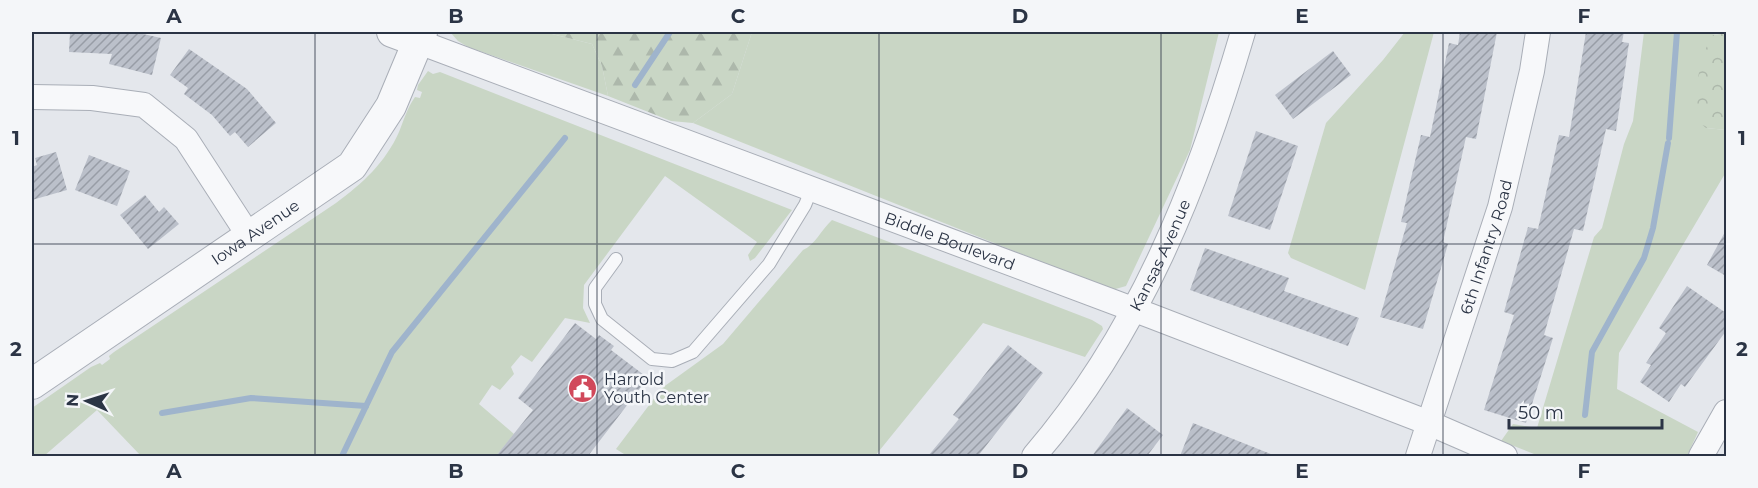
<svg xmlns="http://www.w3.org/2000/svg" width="1758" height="488" viewBox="0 0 1758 488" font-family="Montserrat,sans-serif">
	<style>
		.green { fill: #c9d6c5 }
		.forest { fill: url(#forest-firs) }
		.park { fill: url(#park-crowns) }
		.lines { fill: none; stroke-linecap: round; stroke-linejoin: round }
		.stream { stroke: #9fb4cc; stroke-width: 6 }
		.building { fill: url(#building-hatch) }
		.service-casing { stroke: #a9aeb7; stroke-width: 14 }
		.minor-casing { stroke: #a9aeb7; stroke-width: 26 }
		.tertiary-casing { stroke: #a9aeb7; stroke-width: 32 }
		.service { stroke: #f7f8fa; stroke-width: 12 }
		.minor { stroke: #f7f8fa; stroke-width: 24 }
		.tertiary { stroke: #f7f8fa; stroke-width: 30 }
		.grid { fill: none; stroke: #2b3445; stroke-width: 1.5; stroke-opacity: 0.55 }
		.labels { text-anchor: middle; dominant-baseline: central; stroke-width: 5; stroke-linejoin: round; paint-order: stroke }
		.street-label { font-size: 16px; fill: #2b3445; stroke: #f4f6f9 }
		.poi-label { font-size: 16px; fill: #2b3445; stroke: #f4f6f9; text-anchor: start }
		.neatline { fill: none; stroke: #2b3445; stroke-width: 2 }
		.grid-label { font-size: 20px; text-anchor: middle; font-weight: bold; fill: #2b3445 }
	</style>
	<defs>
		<pattern id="forest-firs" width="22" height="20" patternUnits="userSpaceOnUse" patternTransform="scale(1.5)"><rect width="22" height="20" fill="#c9d6c5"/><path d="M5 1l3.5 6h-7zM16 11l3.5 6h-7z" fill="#adb8ab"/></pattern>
		<pattern id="park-crowns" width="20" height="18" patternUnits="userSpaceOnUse" patternTransform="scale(1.5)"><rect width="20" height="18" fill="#c9d6c5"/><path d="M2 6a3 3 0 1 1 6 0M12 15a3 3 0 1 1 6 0" fill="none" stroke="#adb8ab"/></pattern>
		<pattern id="building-hatch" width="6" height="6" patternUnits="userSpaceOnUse" patternTransform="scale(1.5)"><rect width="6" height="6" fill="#bbc0ca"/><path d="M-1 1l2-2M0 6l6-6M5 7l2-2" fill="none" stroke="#989da6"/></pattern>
	</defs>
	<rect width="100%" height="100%" fill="#e4e7ec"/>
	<g class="green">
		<path d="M450 32H544L592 44 602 66 608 96 468 47 458 41Z"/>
		<path d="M752 32H1219L1190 150 1126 286 1112 290 693 123 732 94Z"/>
		<path d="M1405 32H1434L1365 290 1291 258 1288 253 1326 123 1383 60Z"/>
		<path d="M1644 32H1726L1713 35 1706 128 1726 130V172L1619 353 1617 389 1698 432 1687 456H1539L1501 441 1513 424 1537 428 1594 237 1602 228 1624 144 1633 121Z"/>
		<path d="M428 71 433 74 440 72 792 210 755 258 750 261 748 255 757 242 665 176 584 285 583 308 590 323 565 318 532 362 521 355 511 367 514 374 500 390 492 385 479 404 514 434 496 456H141L97 410 44 456H32V408L91 367 100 363 102 365 110 359 109 356 114 352 336 203C363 183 385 163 399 132 404 120 407 108 415 97L420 98 422 92 417 90 418 85Z"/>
		<path d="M832 220 1092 320 1102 326 1103 329 1085 357 983 323 875 456H623L624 454 616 449 662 388 723 344 803 250C815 245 821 230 832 220Z"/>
	</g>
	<path class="forest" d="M544 32H752L732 94 693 123 671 121 608 96 602 66 592 44Z"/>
	<path class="park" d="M1726 33V130L1706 128 1698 121C1696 89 1696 62 1713 35Z"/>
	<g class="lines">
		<g class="stream">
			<path d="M635 85 670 32"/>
			<path d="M1669 138 1677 32"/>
			<path d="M162 413 251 398 366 406"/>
			<path d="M1585 415 1592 352 1644 258 1653 228 1668 143"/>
			<path d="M342 456 392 352 565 138"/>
		</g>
	</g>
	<g class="building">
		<path d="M70 32H134L161 38 152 75 109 64 112 54 69 52Z"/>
		<path d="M1460 32H1497L1476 139 1466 137 1443 242 1448 244 1423 329 1380 317 1407 223 1401 222 1421 135 1430 137 1449 43 1458 45Z"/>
		<path d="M1586 32H1624L1622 42 1629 43 1616 131 1606 129 1583 231 1574 229 1544 335 1553 338 1526 423 1484 410 1514 315 1504 312 1528 227 1538 229 1559 135 1569 137Z"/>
		<path d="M189 49 247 89 276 123 248 147 235 132 230 136 212 115 184 94 188 88 170 75Z"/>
		<path d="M1333 51 1351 75 1293 119 1275 95Z"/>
		<path d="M1256 131 1298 146 1270 230 1228 216Z"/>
		<path d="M56 152 67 190 32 200V167L37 165 35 158Z"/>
		<path d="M89 155 130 171 117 206 75 190Z"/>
		<path d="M145 195 159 212 164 207 179 224 148 249 120 215Z"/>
		<path d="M1726 230V276L1707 265Z"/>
		<path d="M1205 248 1289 278 1284 291 1359 318 1348 346 1190 290Z"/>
		<path d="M1687 286 1726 313V331L1685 387 1681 384 1669 402 1640 382 1651 365 1646 363 1666 333 1659 328Z"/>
		<path d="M575 323 596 339 599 335 614 346 611 350 648 378 588 456H496L533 410 518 398Z"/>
		<path d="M1008 345 1043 373 978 456H928L959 419 953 415Z"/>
		<path d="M1127 408 1163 435 1147 456H1092Z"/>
		<path d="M1193 423 1276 456H1180Z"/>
	</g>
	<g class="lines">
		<defs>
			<path id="service" d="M616 259 595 288V304L602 319 652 359 672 361 693 352 769 264 805 205 812 188"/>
			<g id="minor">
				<path id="s1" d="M419 42 1151 316 1429 423 1505 456"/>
				<path d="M32 97 92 98 144 105 186 139 249 236"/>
				<path id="s2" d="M1034 456C1139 334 1198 185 1243 32"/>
				<path id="s3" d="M1418 456 1500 207 1532 71 1538 32"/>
				<path d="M1701 456 1726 412"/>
			</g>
			<g id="tertiary">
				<path d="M392 32 419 42"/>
				<path id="s4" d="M32 384 352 166 391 106 422 32"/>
			</g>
		</defs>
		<use href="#service" class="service-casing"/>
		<use href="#minor" class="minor-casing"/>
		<use href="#tertiary" class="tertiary-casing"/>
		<use href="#service" class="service"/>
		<use href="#minor" class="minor"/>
		<use href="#tertiary" class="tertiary"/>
	</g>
	<path class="grid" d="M315 32V456M597 32V456M879 32V456M1161 32V456M1443 32V456M32 244H1726"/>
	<defs>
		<symbol id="civic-disc" viewBox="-11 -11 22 22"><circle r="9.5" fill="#d1495b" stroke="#f4f6f9"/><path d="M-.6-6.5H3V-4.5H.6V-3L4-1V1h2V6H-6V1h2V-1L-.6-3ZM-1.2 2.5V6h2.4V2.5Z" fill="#fff"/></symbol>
	</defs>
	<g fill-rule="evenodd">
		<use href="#civic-disc" x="566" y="372" width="33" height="33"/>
	</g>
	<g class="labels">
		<g class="street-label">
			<text stroke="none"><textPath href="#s4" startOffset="270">Iowa Avenue</textPath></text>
			<text stroke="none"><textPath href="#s1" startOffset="567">Biddle Boulevard</textPath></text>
			<text stroke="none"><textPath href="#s3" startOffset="220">6th Infantry Road</textPath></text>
			<text stroke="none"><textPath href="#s2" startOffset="238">Kansas Avenue</textPath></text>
		</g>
		<g class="poi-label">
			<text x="604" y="379">Harrold<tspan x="604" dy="18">Youth Center</tspan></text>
		</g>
	</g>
	<rect width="1758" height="488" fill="none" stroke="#f4f6f9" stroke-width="66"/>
	<g transform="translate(87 401) rotate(273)" stroke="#f4f6f9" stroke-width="4.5" paint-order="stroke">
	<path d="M0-4.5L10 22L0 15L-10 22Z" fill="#2b3445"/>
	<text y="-9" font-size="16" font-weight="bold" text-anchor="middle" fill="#2b3445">N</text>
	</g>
	<path d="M1509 419v9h153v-9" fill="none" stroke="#2b3445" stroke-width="3"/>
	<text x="1518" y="419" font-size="18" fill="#2b3445" stroke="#f4f6f9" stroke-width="4.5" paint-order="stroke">50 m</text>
	<rect x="33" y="33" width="1692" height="422" class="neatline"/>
	<g class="grid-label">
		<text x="174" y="23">A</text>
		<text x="456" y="23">B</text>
		<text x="738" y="23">C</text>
		<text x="1020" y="23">D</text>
		<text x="1302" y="23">E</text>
		<text x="1584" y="23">F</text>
		<text x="16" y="145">1</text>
		<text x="1742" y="145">1</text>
		<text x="16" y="356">2</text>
		<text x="1742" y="356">2</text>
		<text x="174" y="478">A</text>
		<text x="456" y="478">B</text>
		<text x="738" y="478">C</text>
		<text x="1020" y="478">D</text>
		<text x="1302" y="478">E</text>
		<text x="1584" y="478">F</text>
	</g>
</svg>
